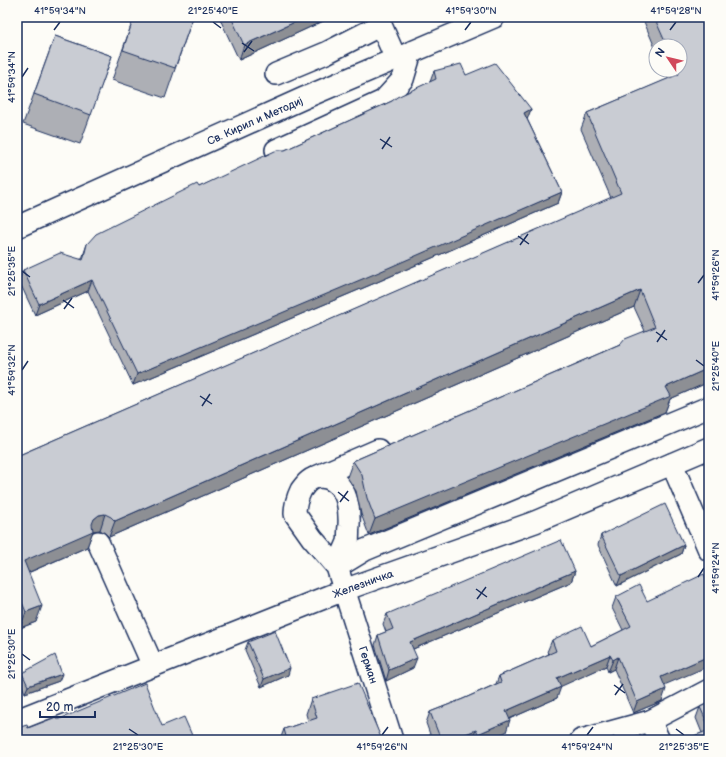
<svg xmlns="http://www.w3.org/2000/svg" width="726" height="757" viewBox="0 0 726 757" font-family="'Balsamiq Sans',sans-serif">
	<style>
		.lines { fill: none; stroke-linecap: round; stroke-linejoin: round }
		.minor-casing { stroke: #1b2f5e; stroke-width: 24 }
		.minor { stroke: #fdfcf7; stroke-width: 21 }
		.wall { fill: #adafb5; stroke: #1b2f5e }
		.shaded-wall { fill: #8d8f94; stroke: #1b2f5e }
		.building { fill: #c9ccd3; stroke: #1b2f5e }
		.ticks { fill: none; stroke: #1b2f5e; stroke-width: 1.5 }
		.labels { text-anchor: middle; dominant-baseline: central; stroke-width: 3; stroke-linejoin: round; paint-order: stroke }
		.street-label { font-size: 11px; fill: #1b2f5e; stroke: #fdfcf7 }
		.neatline { fill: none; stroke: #1b2f5e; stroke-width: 1.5 }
		.ticks-label { font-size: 10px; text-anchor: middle; fill: #1b2f5e }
	</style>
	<rect width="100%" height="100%" fill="#fdfcf7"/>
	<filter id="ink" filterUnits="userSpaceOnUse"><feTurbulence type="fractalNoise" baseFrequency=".025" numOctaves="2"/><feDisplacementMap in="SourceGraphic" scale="8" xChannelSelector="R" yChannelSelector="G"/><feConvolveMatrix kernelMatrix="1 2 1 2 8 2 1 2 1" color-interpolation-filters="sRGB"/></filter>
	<g filter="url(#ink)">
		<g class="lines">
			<defs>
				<g id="minor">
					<path d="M276 74 326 53 381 25 396 59"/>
					<path d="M276 150 383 101 403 79 411 52"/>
					<path d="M17 227 304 98 494 17"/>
					<path d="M672 464 709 550"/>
					<path d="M316 477 378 450"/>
					<path d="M98 542 153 666"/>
					<path d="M17 720 344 590 535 522 709 448"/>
					<path d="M650 721 659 740"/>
					<path d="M392 740 337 567C340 559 345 550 348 542 349 537 348 531 349 526 350 506 346 478 320 477 311 477 306 483 301 490 297 498 295 504 295 514L312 538 337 567 365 550 709 407"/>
					<path d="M581 740 650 721 709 690"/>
				</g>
			</defs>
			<use href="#minor" class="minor-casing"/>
			<use href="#minor" class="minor"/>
		</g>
		<g class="wall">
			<path d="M134 17H193L165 98 112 80Z"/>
			<path d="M219 17H332L239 60Z"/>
			<path d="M642 17H709V382L670 399 665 412 369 535 361 514 356 491 347 477 353 461 620 345 645 331 634 307 109 537 105 533 100 530 93 531 87 547 28 573 36 622 20 628 17 620V456L611 198 581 129 587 113 668 79 665 70H680V46H656V50Z"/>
			<path d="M55 36 112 56 80 144 23 124Z"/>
			<path d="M434 71 466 75 531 109 527 119 562 192 558 203 375 283 133 385 88 291 35 315 19 281 23 270 82 259 87 244 199 187 285 150 392 101 430 82Z"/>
			<path d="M601 535 684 545 681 554 617 586 598 545Z"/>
			<path d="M575 571 571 582 413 649V668L386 681 375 645 378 635 386 632 383 624 387 614Z"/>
			<path d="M616 597 665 685 662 701 633 713 614 669 608 672 606 666 560 686 557 698 509 719 506 732 487 740H432L426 723 430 712 463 699 496 684 499 676 549 654 547 652 552 640 591 646 623 630 612 608Z"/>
			<path d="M248 642 288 675 261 687 245 650Z"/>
			<path d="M22 673 59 681 25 693 20 681Z"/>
			<path d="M311 699 382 740H280L284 729 308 721 306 714Z"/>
			<path d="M709 703V740H693L694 736 702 733 696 718 700 707Z"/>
		</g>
		<g class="shaded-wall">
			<path d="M306 17H332L239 60 244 45Z"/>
			<path d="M531 109 527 120 524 113Z"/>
			<path d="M562 192 558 203 375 283 133 385 137 374Z"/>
			<path d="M92 280 88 291 35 315 39 304Z"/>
			<path d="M640 290 634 307 109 537 115 521Z"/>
			<path d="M709 368V382L670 399 665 412 369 535 375 519 666 387Z"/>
			<path d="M105 514 100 530 93 531 87 547 18 577 24 561 94 519 99 515Z"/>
			<path d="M684 545 681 554 617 586 621 576Z"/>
			<path d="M575 571 571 582 406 652 410 642Z"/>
			<path d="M42 606 36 622 20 628 26 612Z"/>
			<path d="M610 655 606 666 553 690 557 678Z"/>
			<path d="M709 656V666L657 688 661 677Z"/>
			<path d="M618 657 614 669 608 672 613 660Z"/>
			<path d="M417 658 413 668 386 681 389 670Z"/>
			<path d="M290 668 288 675 261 687 264 679Z"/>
			<path d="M62 674 59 681 25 693 28 686Z"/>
			<path d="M561 687 557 698 502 722 506 711Z"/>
			<path d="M666 689 662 701 633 713 637 702Z"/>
			<path d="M510 720 506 732 487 740H475L478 734Z"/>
			<path d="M476 730 472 740H450Z"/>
		</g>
		<g class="building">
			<path d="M134 17H193L175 68 123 50Z"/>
			<path d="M231 17H306L244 45Z"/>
			<path d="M654 17H709V368L666 387 671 396 375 519 367 498 362 475 353 461 620 345 625 339 655 327 640 290 115 521 111 517 105 514 99 515 94 519 92 524 93 531 24 561 42 606 26 612 17 590V456L621 193 587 113 679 74 678 70H680V46H667Z"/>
			<path d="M55 36 112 56 91 115 34 94Z"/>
			<path d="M495 63 531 109 524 113 562 192 379 272 137 374 92 280 39 304 23 270 60 253 83 260 87 244 96 234 197 184 199 187 277 150H285L392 101 397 97 436 79 434 71 461 64 466 75Z"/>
			<path d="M665 504 684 545 621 576 601 535Z"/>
			<path d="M561 540 575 571 410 642 417 658 389 670 378 635 393 629 387 614Z"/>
			<path d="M704 574 709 586V656L661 677 666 689 637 702 618 657 613 660 610 655 557 678 561 687 506 711 510 720 478 734 476 730 450 740H441L430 712 463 699 501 682 499 676 556 651 552 640 582 626 591 646 631 626 616 597 639 585 647 601Z"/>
			<path d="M275 631 290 668 264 679 248 642Z"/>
			<path d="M55 655 62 674 28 686 22 673Z"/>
			<path d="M145 683 162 726 184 717 194 740H17V728L27 725 28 728 56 717 57 720Z"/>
			<path d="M358 683 382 740H287L284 729 317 718 311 699Z"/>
			<path d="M709 703V727L700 707Z"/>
			<path d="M709 730V740H695L694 736Z"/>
			<path d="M614 737 615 740H608Z"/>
		</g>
	</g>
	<path class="ticks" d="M213 22 221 28M54 30 60 22M465 30 471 22M670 30 676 22M242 43 254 51M244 52 252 41M22 77 28 68M380 139 392 147M382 149 390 137M518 236 529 244M520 245 528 234M22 271 30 277M698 283 704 275M63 300 74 308M64 309 72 298M656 332 667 340M657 342 665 330M696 360 704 366M22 370 28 361M200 396 212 404M202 406 210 394M338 492 349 501M340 502 348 491M698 577 704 568M476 589 487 597M477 599 486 587M22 654 30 660M614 685 625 693M615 695 623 684M129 729 138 735M676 729 684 735M382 735 388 727M587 735 593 727"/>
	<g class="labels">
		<g class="street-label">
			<text transform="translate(255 121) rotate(-24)">Св. Кирил и Методиј</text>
			<text transform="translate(363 584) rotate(-20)">Железничка</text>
			<text transform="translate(368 665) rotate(72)">Герман</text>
		</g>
	</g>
	<rect width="726" height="757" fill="none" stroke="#fdfcf7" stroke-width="44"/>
	<g transform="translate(668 58) rotate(305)"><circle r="19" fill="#fdfcf7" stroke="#a3aaba"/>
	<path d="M0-3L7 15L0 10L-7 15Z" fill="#d1495b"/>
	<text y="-6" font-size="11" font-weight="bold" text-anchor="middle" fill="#1b2f5e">N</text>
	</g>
	<path d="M40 711v6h55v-6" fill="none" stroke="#1b2f5e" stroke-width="2"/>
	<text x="46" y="711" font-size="12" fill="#1b2f5e" stroke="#fdfcf7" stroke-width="3" paint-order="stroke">20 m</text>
	<rect x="22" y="22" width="682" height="713" class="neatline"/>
	<g class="ticks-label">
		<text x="60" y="14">41°59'34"N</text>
		<text x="213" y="14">21°25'40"E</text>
		<text x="471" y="14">41°59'30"N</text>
		<text x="676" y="14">41°59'28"N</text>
		<text transform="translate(11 77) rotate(-90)" y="4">41°59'34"N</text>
		<text transform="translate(11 271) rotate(-90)" y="4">21°25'35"E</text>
		<text transform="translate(715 275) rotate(-90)" y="4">41°59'26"N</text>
		<text transform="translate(715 366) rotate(-90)" y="4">21°25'40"E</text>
		<text transform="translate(11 370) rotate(-90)" y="4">41°59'32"N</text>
		<text transform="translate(715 568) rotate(-90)" y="4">41°59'24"N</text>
		<text transform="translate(11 654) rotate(-90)" y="4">21°25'30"E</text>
		<text x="138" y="750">21°25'30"E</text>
		<text x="382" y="750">41°59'26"N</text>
		<text x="587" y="750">41°59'24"N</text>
		<text x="684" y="750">21°25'35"E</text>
	</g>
</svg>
